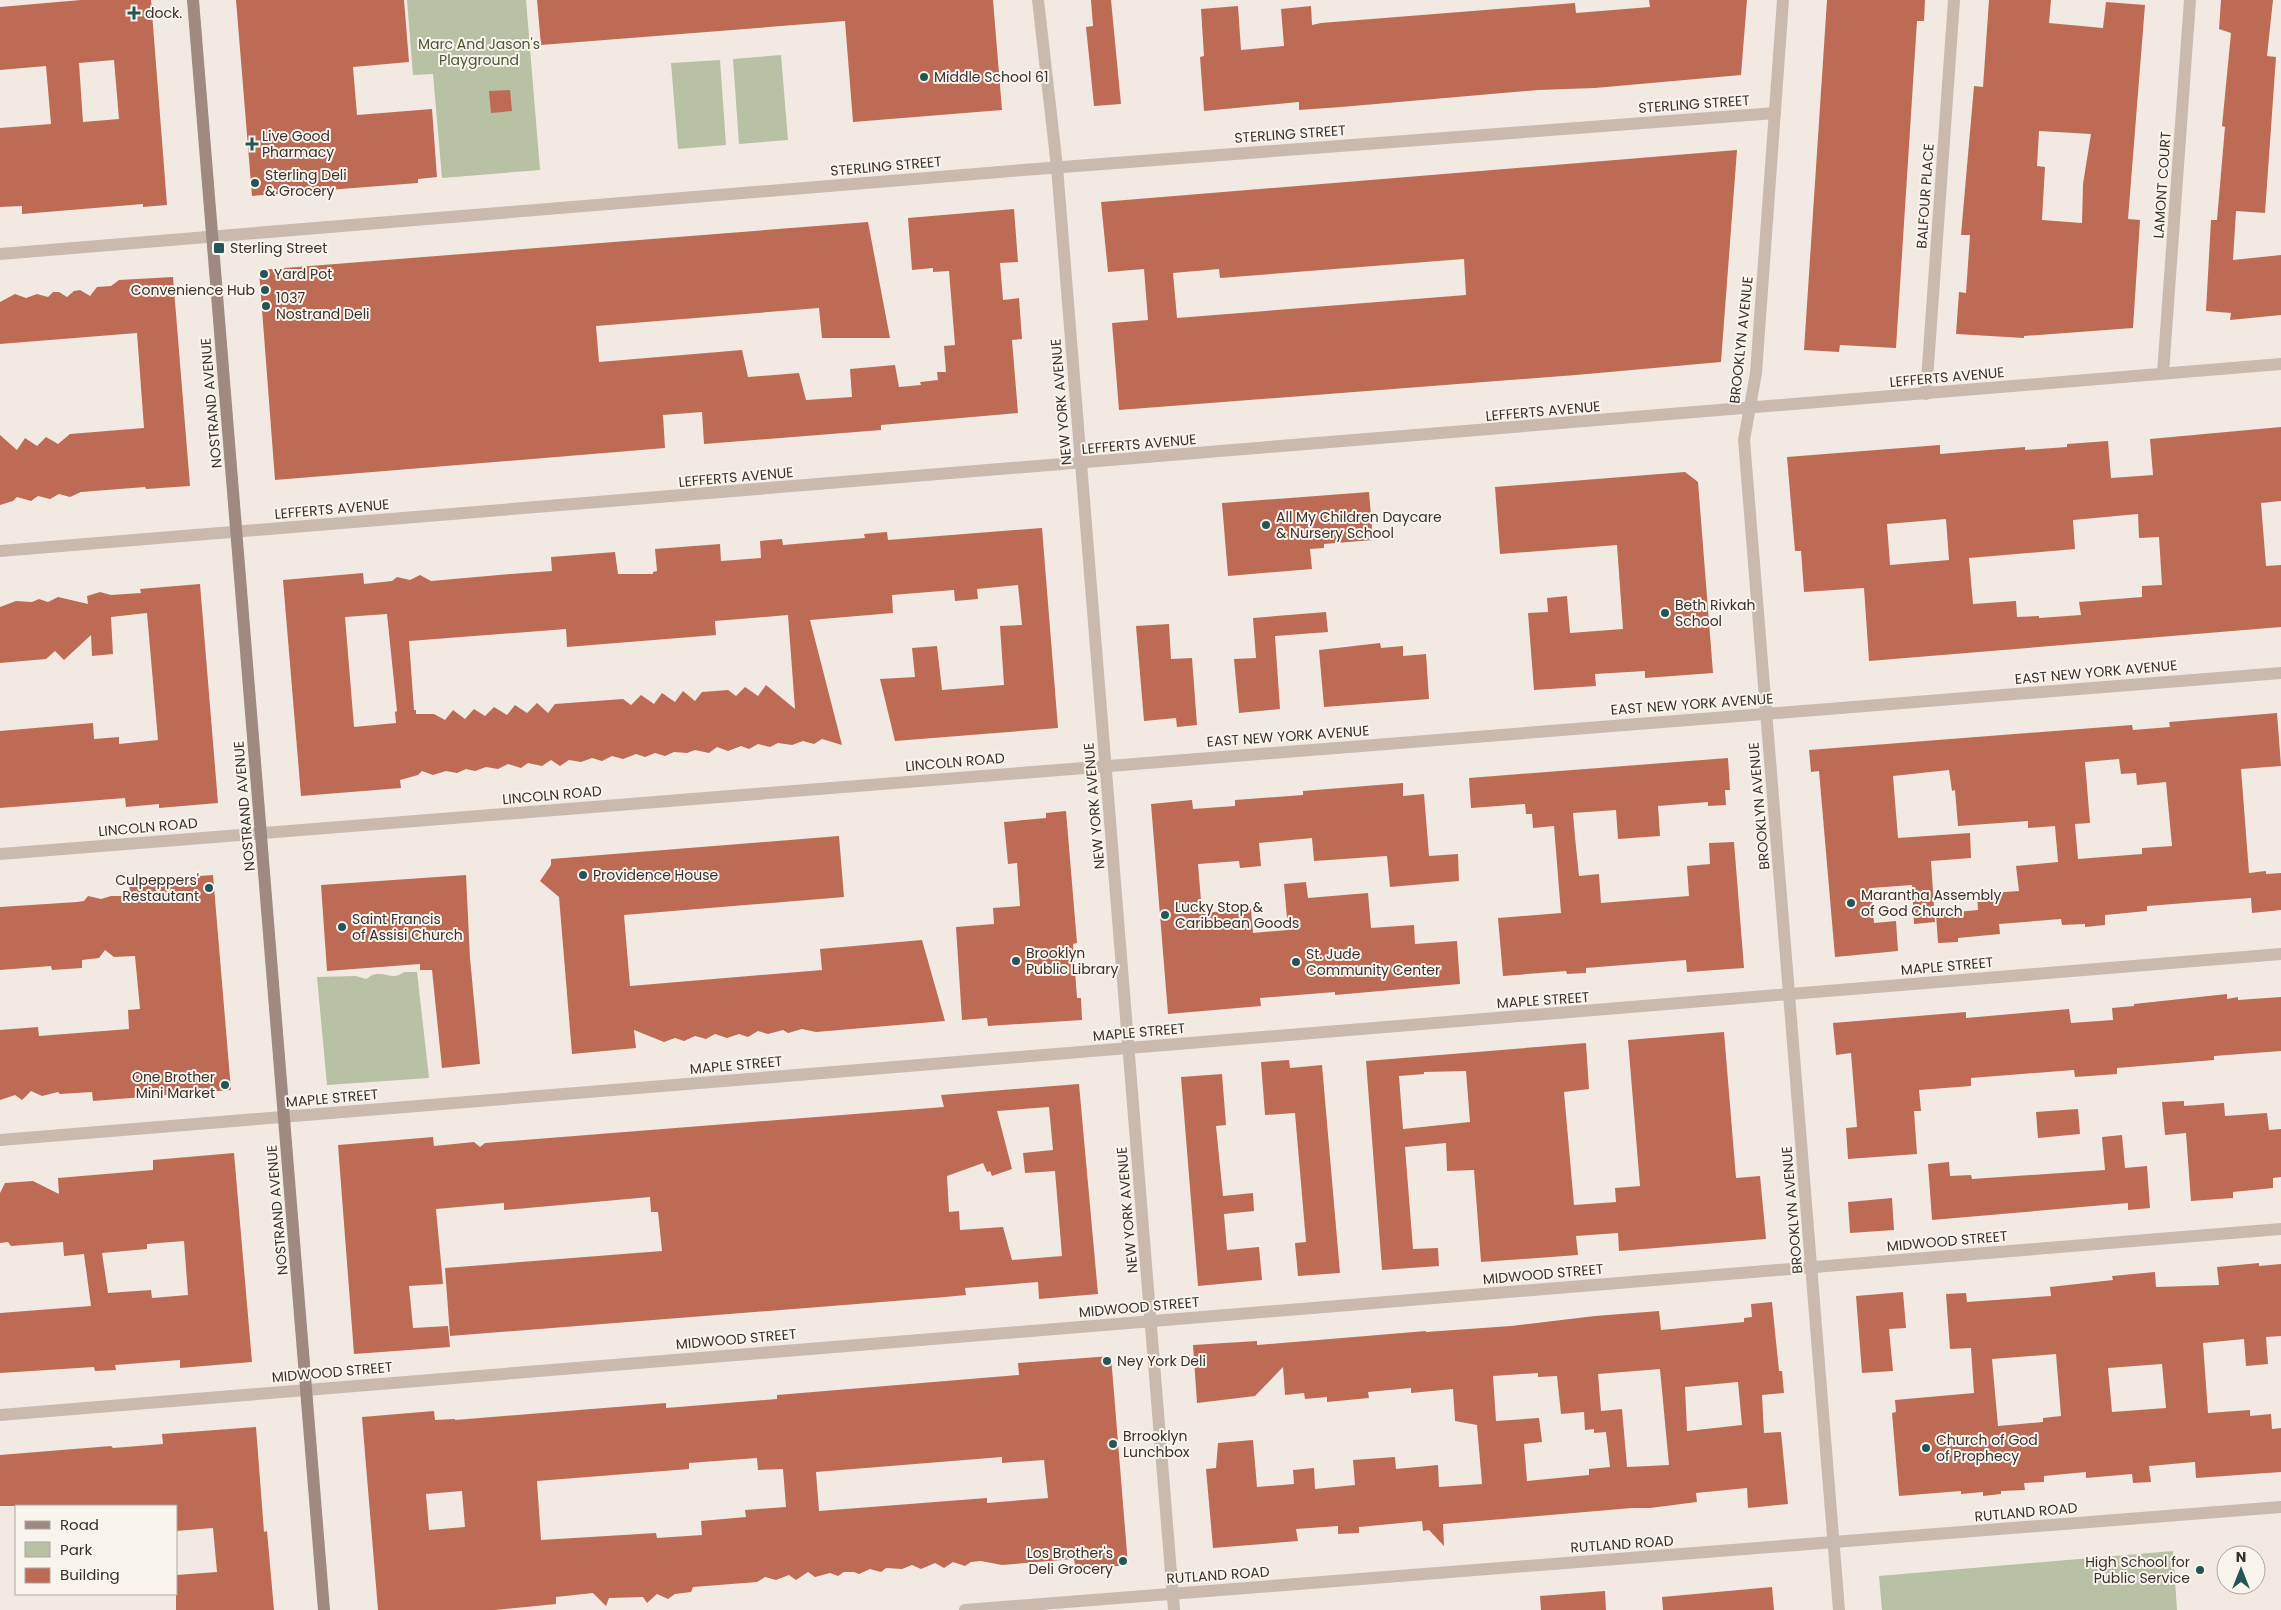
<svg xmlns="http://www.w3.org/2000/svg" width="2281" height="1610" viewBox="0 0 2281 1610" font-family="Poppins,sans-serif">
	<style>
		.green { fill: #b8c1a3 }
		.building { fill: #bd6b55; fill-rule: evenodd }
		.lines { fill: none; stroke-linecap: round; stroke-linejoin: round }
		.minor { stroke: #cabaae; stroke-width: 12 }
		.secondary { stroke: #9e8a80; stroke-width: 12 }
		.poi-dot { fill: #245658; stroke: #faf4ee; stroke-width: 2 }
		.labels { text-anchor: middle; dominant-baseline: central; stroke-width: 4; stroke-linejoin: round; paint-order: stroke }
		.poi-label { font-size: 14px; fill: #39302c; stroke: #faf4ee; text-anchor: start }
		.park-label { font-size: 14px; fill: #4a5631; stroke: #faf4ee }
		.street-label { font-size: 14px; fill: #39302c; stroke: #faf4ee }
	</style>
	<rect width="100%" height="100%" fill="#f2eae2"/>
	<g class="green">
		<path d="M407 0H526L540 170 442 178 433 74 413 75Z"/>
		<path d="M781 55 788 140 739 144 733 59Z"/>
		<path d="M720 60 726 145 678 149 671 63Z"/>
		<path d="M404 972H417L429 1078 327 1085 317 977 356 976 366 979C370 977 372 974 377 974 387 973 395 980 404 972Z"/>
		<path d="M2173 1551 2177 1610H1882L1879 1576Z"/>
	</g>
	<g class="building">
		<path d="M81 0H151L167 205 143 207V204L22 214V206L0 207V128L51 124 46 66 0 70V7ZM114 60 119 119 83 122 79 63Z"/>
		<path d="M236 0H404L409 62 353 67 357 115 432 109 437 177 418 179V183L252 196Z"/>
		<path d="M537 0H993L1002 110 853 122 845 21 541 45Z"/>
		<path d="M1091 0H1111L1121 104 1094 106 1086 27 1093 26Z"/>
		<path d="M1649 0H1747L1741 75 1595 88 1538 90 1341 107 1299 110V102L1204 111 1200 57 1204 56 1201 9 1238 6 1241 50 1284 46 1281 9 1311 6 1312 25 1321 23 1575 3 1576 13 1650 7Z"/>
		<path d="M1827 0H1925L1924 21H1917L1896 348 1840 345 1839 352 1804 350Z"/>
		<path d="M1989 0H2051L2049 23 2103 28 2106 2 2145 5 2128 219 2140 220 2133 328 2024 336V338L1956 334 1959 292 1966 293 1970 235H1961L1974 86 1983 87ZM2039 131 2091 134 2083 184 2082 223 2042 220 2045 167 2037 166Z"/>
		<path d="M2221 0H2273L2267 56 2276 57 2265 213 2236 211 2233 260 2281 255V315L2230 320 2231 313 2206 311 2211 220H2217L2225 127 2222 126 2231 33 2219 29Z"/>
		<path d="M510 90 512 111 491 113 489 91Z"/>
		<path d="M1737 150 1721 362 1576 375 1119 410 1112 323 1148 320 1144 269 1108 272 1101 202ZM1464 259 1466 295 1177 318 1173 273 1219 269 1220 278Z"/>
		<path d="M1014 209 1018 262 1000 263 1003 300 1019 298 1022 339 1012 340 1018 413 881 425V430L704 444 702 412 663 415 665 448 275 480 259 270 868 222 890 338H822L819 308 596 326 599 362 742 350 748 377 799 373 806 400 852 397 850 369 895 365 899 387 921 385 920 382 938 380 937 372H946L944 346 955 345 949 271 933 272V268L912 270 908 218Z"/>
		<path d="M173 277 190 486 146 489 145 487 81 492 70 497 59 494 50 499 38 496 31 501 17 497 13 501 0 505V435L17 450 25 438 37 446 46 437 58 444 70 434 144 428 137 333 0 344V302L15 294 26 298 37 294 48 297 53 292H59L67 297 74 291 80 290 90 296 97 287 111 286 119 280Z"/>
		<path d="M2281 427V501L2261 503 2266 566 2281 565V627L1869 661 1864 588 1804 592 1801 551H1795L1787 457 1940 445V454L2025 447V450L2067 447V444L2108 441 2111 478 2153 475 2150 439ZM2138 514 2139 538 2159 537 2162 585 2142 586V597L2079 602 2081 615 2039 618V616L2017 617 2016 601 1973 604 1969 558 2075 549 2073 520ZM1946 519 1949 560 1890 565 1887 524Z"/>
		<path d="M1685 472 1698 482 1713 673 1645 678V671L1595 674 1596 686 1534 690 1528 613 1548 612 1547 598 1567 596 1570 633 1623 629 1617 545 1500 554 1495 487Z"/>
		<path d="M1369 492 1373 540 1324 544V548L1310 549 1312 569 1228 576 1222 503Z"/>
		<path d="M1042 528 1058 728 895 741 880 679 915 677 912 648 937 646 942 690 1004 685 1000 626 1022 625 1018 585 977 589 978 599 955 601 954 590 892 595 893 613 810 620 842 745 822 739 814 744 803 741 792 745 778 743 770 747 758 744 749 749 741 746 728 751 717 747 709 753 695 750 687 753 674 752 665 756 655 753 645 757 636 754 623 759 612 756 602 761 592 758 581 762 569 760 560 766 551 760 542 766 528 763 521 768 508 764 498 769 486 767 475 771 466 769 457 773 446 771 433 775 422 771 418 775 400 780 401 788 301 796 283 580 363 573 364 584 392 581 397 577 410 580 420 575 431 581 511 574 552 571 551 557 615 552 618 574H653V572L657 571 655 549 720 544 721 561 761 558 760 541 782 539 783 545 865 538 864 534 887 532 888 540ZM387 614 397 711 395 712 396 723 354 727 345 617ZM788 615 795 709 766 685 758 696 745 687 736 696 728 690 702 692 695 701 683 691 675 702 662 693 654 704 641 695 631 705 623 699 555 704 548 713 537 703 527 713 515 705 507 715 494 707 485 716 474 709 465 719 453 710 445 720 434 714H416V710H414L409 641 566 629 567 647 716 635 715 621Z"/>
		<path d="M200 584 218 803 159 808V804L126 807 125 798 0 808V731L93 723 94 739 119 737V744L158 740 147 613 111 617 113 654 92 656 91 635 64 660 55 651 46 659 0 663V607L16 601 32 602 39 599 48 602 58 597 88 604 87 596 100 592 111 595 141 593 140 589Z"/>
		<path d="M1326 612 1328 632 1275 636 1280 709 1239 713 1234 659 1256 658 1253 618Z"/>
		<path d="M1169 624 1171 659 1192 658 1197 725 1177 727 1176 718 1144 721 1136 626Z"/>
		<path d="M1380 643 1381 648 1403 646V656L1426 654 1429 699 1324 707 1319 650Z"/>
		<path d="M2277 713 2281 766 2241 769 2249 873 2266 871V874L2281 873V910L2252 913 2251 898 2147 906V911L2105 915V925L2085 927V924L2062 925 2061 919 1999 924 2000 934 1958 938V942L1938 943 1936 914 1978 910 1977 894 2019 891 2016 866 2058 862 2055 826 2028 828V821L1958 826 1955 790 1952 791 1949 770 1893 776 1898 838 1970 833 1971 858 1931 861 1935 922 1914 924 1912 885 1871 888 1874 923 1896 921 1898 951 1835 957 1819 771 1811 772 1809 750 2132 725 2133 730 2170 727 2169 722ZM2119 759 2121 774 2136 773 2137 785 2166 782 2172 846 2142 848V854L2078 859 2075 824 2090 823 2085 762Z"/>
		<path d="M1728 758 1730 790H1725L1726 805 1708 806V802L1658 806 1660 836 1618 839 1616 810 1573 813 1575 837 1579 876 1599 874 1601 903 1689 896 1687 866 1710 864 1709 843 1734 842 1744 968 1687 972 1686 960 1586 968V973L1567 974 1566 971 1503 976 1498 918 1561 913 1554 826 1533 828 1532 814H1526L1525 804 1471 808 1469 778Z"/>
		<path d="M1403 783V796L1424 794 1429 856 1458 854 1459 881 1390 887 1387 856 1314 861 1312 838 1259 843 1261 866 1240 868 1239 861 1198 864 1202 913 1251 909 1253 933 1288 930 1284 884 1306 882 1308 898 1368 893 1371 928 1414 925 1415 944 1457 941 1460 984 1335 995V992L1260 998 1261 1006 1168 1014 1151 804 1192 800 1193 809 1235 806V800L1303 795V791Z"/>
		<path d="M1066 811 1077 943 1073 944 1077 998H1081L1082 1020 988 1026 987 1018 962 1020 956 927 994 924 993 908 1020 906 1017 863 1008 864 1004 822 1046 818V813Z"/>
		<path d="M839 836 844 897 624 915 630 986 822 970 820 949 922 940 945 1021 816 1032 802 1029 788 1033 783 1030 768 1034 758 1031 748 1037 739 1034 727 1038 715 1034 706 1039 695 1036 684 1041 675 1038 664 1042 634 1030 636 1048 572 1054 559 897 540 881 551 865V859Z"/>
		<path d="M213 875 231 1090 93 1101 92 1092 60 1094 58 1092 42 1096 31 1091 22 1100 15 1095 0 1100V1030L38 1027 39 1036 129 1029 128 1010 140 1009 135 956 114 957 105 950 99 958 82 960V968L52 970 51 966 0 970V907L77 902 84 901 88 896 101 899 111 896H130L129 881Z"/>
		<path d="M466 875 470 958 480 1064 442 1068 432 970H420V964L327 971 321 885Z"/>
		<path d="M2227 994V999L2238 997V1000L2281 997V1051L2214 1056V1060L2117 1068V1074L2075 1077 2074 1070 1971 1078V1086L1919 1090 1921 1111H1914L1917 1154 1848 1159 1846 1128 1857 1127 1851 1053 1836 1055 1833 1023 1966 1012V1018L2069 1009 2071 1023 2113 1020 2112 1008 2134 1006V1004Z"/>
		<path d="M1724 1032 1736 1178 1760 1176 1766 1239 1619 1251 1618 1233 1576 1236 1578 1255 1481 1262 1474 1170 1447 1171 1446 1143 1405 1147 1413 1249 1438 1248 1439 1266 1382 1270 1366 1061 1586 1043 1589 1089 1564 1092 1574 1205 1616 1202 1615 1188 1640 1186 1628 1040ZM1466 1071 1470 1122 1403 1129 1399 1076 1424 1074V1072Z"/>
		<path d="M1289 1060 1290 1068 1322 1065 1340 1273 1298 1276 1295 1243 1306 1242 1295 1113 1265 1115 1261 1062Z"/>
		<path d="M1222 1074 1226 1125 1216 1126 1223 1196 1253 1193 1254 1211 1224 1214 1227 1250 1259 1247 1262 1280 1198 1286 1181 1077Z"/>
		<path d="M1079 1084 1098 1294 1039 1299 1038 1282 965 1288 966 1295 945 1297 450 1336 445 1268 662 1251 658 1212H651L650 1197 504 1210V1203L481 1205 436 1209 443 1284 409 1286 413 1328 448 1326 450 1347 354 1354 338 1145 433 1137 434 1146 474 1142 480 1147 485 1143 944 1107 941 1095ZM1049 1107 1053 1150 1023 1153 1025 1173 1055 1171 1062 1256 1012 1260 1003 1227 960 1230 959 1211 949 1212 947 1176 983 1163 987 1172 990 1171 992 1176 1012 1169 997 1111Z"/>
		<path d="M2184 1101V1106L2224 1103 2225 1116 2267 1113 2269 1130 2281 1129V1177L2273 1178V1188L2233 1192V1198L2191 1201 2186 1133 2165 1135 2162 1102Z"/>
		<path d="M2078 1109 2080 1134 2038 1138 2036 1112Z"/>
		<path d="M2122 1135 2125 1168 2147 1166 2150 1208 2128 1210V1203L1932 1220 1928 1164 1949 1162 1950 1176 1971 1175 1972 1179 2105 1170 2102 1137Z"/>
		<path d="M234 1153 252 1362 180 1368V1360L115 1365 116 1370 95 1371 94 1367 0 1373V1313L91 1306 84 1254 64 1256 63 1242 11 1246 8 1242 0 1243V1193L5 1183 33 1181 59 1194 58 1178 153 1170V1160ZM184 1241 188 1295 152 1298 151 1290 108 1293 102 1253 147 1249V1244Z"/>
		<path d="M1892 1198 1894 1230 1850 1233 1848 1202Z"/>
		<path d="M2259 1263V1266L2281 1264V1336L2266 1337 2268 1364 2246 1366 2244 1339 2203 1343 2208 1413 2250 1410V1416L2271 1414 2272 1429 2281 1428V1472L2196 1478 2195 1462 2149 1466 2151 1482 2133 1483 2132 1474 2086 1478V1472L2044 1476V1482L2024 1483 2025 1490 2001 1491V1494L1983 1496V1492L1961 1494V1491L1899 1496 1892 1413 1896 1412 1895 1400 1974 1393 1971 1348 1950 1349 1946 1294 1966 1293 1967 1302 2051 1296 2050 1287 2113 1280 2112 1276 2155 1272 2156 1287 2219 1285 2217 1267ZM2056 1354 2061 1416 2043 1418V1422L1998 1426 1992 1359ZM2162 1364 2166 1408 2112 1412 2108 1368Z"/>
		<path d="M1903 1292 1906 1328 1889 1329 1893 1371 1862 1373 1856 1296Z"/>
		<path d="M1772 1302 1779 1371H1782L1784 1393 1762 1395 1764 1433 1781 1432 1788 1504 1748 1508 1747 1488 1696 1493 1697 1502 1650 1508H1632L1443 1524 1444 1546 1429 1530 1423 1531 1422 1521 1359 1527V1533L1338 1534V1526L1296 1529 1298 1541 1213 1548 1206 1469 1216 1468 1218 1443 1253 1440 1257 1487 1294 1484 1293 1470 1314 1468 1315 1489 1355 1485 1353 1460 1395 1457 1396 1469 1438 1465 1439 1487 1482 1484 1477 1425 1455 1421 1453 1389 1411 1393V1388L1368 1392 1369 1398 1327 1402V1397L1305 1399 1304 1393 1285 1395 1283 1367 1255 1396 1197 1403 1193 1345 1257 1341V1345L1426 1331V1332L1511 1326 1595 1316 1659 1311 1661 1330 1744 1322V1318L1752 1317 1751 1304ZM1660 1369 1669 1465 1627 1467 1622 1409 1601 1411 1598 1374ZM1538 1373V1377L1557 1376 1561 1414 1584 1412 1585 1430 1594 1429V1433L1606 1432 1610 1467 1589 1469V1475L1527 1481 1524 1444 1542 1442 1539 1418 1496 1421 1493 1376ZM1738 1382 1742 1425 1687 1431 1685 1387Z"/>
		<path d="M1111 1356 1128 1565 1076 1570 1074 1559 1002 1565 981 1561 971 1562 965 1566 953 1562 944 1568 935 1563 921 1569 912 1565 902 1569 886 1568 881 1572 870 1569 859 1574 854 1572H844L838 1576 830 1573 815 1577 808 1572 796 1580 789 1575 776 1580 765 1577 757 1582 693 1587 691 1592 675 1594 668 1599 657 1594 647 1603 643 1597 609 1598 606 1606 593 1593 556 1597V1604L495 1610H378L362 1417 434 1411 435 1420 455 1419V1420L666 1403V1408L777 1399V1395L1019 1375 1018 1363ZM1002 1457V1463L1044 1460 1048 1498 987 1503V1498L819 1511 816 1472ZM757 1458 758 1470 783 1469 786 1507 745 1510 746 1517 701 1521 702 1535 657 1538 656 1533 541 1540 537 1481 689 1469V1463ZM462 1491 465 1527 429 1530 426 1494Z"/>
		<path d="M256 1427 264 1532 267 1531 274 1610H176V1575L217 1572 213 1528 176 1531V1506H0V1455L111 1446 113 1448 163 1444 162 1434Z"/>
		<path d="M1772 1587 1774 1610H1663L1662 1597Z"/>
		<path d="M1605 1591 1606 1610H1541L1540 1596Z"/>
	</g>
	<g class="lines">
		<g class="minor">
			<path d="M1038 0 1057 167 1174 1610"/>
			<path d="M1783 0 1756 373 1744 440 1839 1610"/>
			<path d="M0 254 1023 170 1775 113"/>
			<path d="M2163 373 2190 0"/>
			<path d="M1926 394 1954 0"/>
			<path d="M0 551 2281 364"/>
			<path d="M0 854 2281 673"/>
			<path d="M0 1140 2281 954"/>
			<path d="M0 1415 2281 1229"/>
			<path d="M965 1610 2281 1507"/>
		</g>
		<path class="secondary" d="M193 0 324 1610"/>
	</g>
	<g class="poi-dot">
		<path d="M131.5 5.5h5v5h5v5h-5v5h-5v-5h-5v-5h5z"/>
		<circle cx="924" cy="77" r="5"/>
		<path d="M249.5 136.5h5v5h5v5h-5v5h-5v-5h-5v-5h5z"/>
		<circle cx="255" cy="183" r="5"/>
		<rect x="213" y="242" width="12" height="12" rx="2.5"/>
		<circle cx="264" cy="274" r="5"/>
		<circle cx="265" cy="290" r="5"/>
		<circle cx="266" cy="306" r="5"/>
		<circle cx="1266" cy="525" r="5"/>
		<circle cx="1665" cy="613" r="5"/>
		<circle cx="583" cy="875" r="5"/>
		<circle cx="209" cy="888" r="5"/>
		<circle cx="1851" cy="903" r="5"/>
		<circle cx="1165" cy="915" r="5"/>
		<circle cx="342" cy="927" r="5"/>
		<circle cx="1016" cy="961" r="5"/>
		<circle cx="1296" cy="962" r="5"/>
		<circle cx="225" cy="1085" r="5"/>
		<circle cx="1107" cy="1361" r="5"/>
		<circle cx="1113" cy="1444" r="5"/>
		<circle cx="1926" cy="1448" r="5"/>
		<circle cx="1123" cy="1561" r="5"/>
		<circle cx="2200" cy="1570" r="5"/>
	</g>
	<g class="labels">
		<g class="poi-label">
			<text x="145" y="13">dock.</text>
			<text x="934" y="77">Middle School 61</text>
			<text x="262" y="136">Live Good<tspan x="262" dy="16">Pharmacy</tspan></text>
			<text x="265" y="175">Sterling Deli<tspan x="265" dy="16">&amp; Grocery</tspan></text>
			<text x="230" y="248">Sterling Street</text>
			<text x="274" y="274">Yard Pot</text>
			<text x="255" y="290" text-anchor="end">Convenience Hub</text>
			<text x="276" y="298">1037<tspan x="276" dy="16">Nostrand Deli</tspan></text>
			<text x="1276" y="517">All My Children Daycare<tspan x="1276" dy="16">&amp; Nursery School</tspan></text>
			<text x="1675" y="605">Beth Rivkah<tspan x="1675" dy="16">School</tspan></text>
			<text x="593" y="875">Providence House</text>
			<text x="199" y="880" text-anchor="end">Culpeppers'<tspan x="199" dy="16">Restautant</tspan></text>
			<text x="1861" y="895">Marantha Assembly<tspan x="1861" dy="16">of God Church</tspan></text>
			<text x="1175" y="907">Lucky Stop &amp;<tspan x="1175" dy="16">Caribbean Goods</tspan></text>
			<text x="352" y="919">Saint Francis<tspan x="352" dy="16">of Assisi Church</tspan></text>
			<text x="1026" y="953">Brooklyn<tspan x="1026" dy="16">Public Library</tspan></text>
			<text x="1306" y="954">St. Jude<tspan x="1306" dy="16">Community Center</tspan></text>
			<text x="215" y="1077" text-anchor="end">One Brother<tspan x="215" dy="16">Mini Market</tspan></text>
			<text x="1117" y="1361">Ney York Deli</text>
			<text x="1123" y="1436">Brrooklyn<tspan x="1123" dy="16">Lunchbox</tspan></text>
			<text x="1936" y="1440">Church of God<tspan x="1936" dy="16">of Prophecy</tspan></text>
			<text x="1113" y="1553" text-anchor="end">Los Brother's<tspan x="1113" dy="16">Deli Grocery</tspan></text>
			<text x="2190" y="1562" text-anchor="end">High School for<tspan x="2190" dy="16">Public Service</tspan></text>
		</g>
		<g class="park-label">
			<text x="479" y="44">Marc And Jason's<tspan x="479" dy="16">Playground</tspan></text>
		</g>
		<g class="street-label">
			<text transform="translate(1694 104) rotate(-4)">STERLING STREET</text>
			<text transform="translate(1290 134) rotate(-4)">STERLING STREET</text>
			<text transform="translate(886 166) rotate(-5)">STERLING STREET</text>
			<text transform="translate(2162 185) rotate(-86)">LAMONT COURT</text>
			<text transform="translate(1925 196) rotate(-86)">BALFOUR PLACE</text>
			<text transform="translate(1741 340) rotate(-84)">BROOKLYN AVENUE</text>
			<text transform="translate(1947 377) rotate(-5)">LEFFERTS AVENUE</text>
			<text transform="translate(1061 402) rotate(-95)">NEW YORK AVENUE</text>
			<text transform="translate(211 403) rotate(-95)">NOSTRAND AVENUE</text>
			<text transform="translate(1543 411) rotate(-5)">LEFFERTS AVENUE</text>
			<text transform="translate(1139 444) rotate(-5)">LEFFERTS AVENUE</text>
			<text transform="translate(736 477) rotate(-5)">LEFFERTS AVENUE</text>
			<text transform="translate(332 509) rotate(-5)">LEFFERTS AVENUE</text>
			<text transform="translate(2096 672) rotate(-5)">EAST NEW YORK AVENUE</text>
			<text transform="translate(1692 704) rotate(-4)">EAST NEW YORK AVENUE</text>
			<text transform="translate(1288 736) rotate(-4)">EAST NEW YORK AVENUE</text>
			<text transform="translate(955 762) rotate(-5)">LINCOLN ROAD</text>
			<text transform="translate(552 795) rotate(-5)">LINCOLN ROAD</text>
			<text transform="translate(244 806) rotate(-95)">NOSTRAND AVENUE</text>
			<text transform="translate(1094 806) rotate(-95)">NEW YORK AVENUE</text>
			<text transform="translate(1759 806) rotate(-95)">BROOKLYN AVENUE</text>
			<text transform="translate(148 827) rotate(-5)">LINCOLN ROAD</text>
			<text transform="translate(1947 966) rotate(-5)">MAPLE STREET</text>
			<text transform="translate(1543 1000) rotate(-4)">MAPLE STREET</text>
			<text transform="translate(1139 1032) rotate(-5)">MAPLE STREET</text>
			<text transform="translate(736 1065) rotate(-5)">MAPLE STREET</text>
			<text transform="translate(332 1098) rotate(-5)">MAPLE STREET</text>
			<text transform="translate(277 1210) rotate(-95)">NOSTRAND AVENUE</text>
			<text transform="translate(1127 1210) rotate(-95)">NEW YORK AVENUE</text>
			<text transform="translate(1792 1210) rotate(-95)">BROOKLYN AVENUE</text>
			<text transform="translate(1947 1241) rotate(-5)">MIDWOOD STREET</text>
			<text transform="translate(1543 1274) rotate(-5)">MIDWOOD STREET</text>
			<text transform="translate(1139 1307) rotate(-5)">MIDWOOD STREET</text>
			<text transform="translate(736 1339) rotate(-5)">MIDWOOD STREET</text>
			<text transform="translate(332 1372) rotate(-5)">MIDWOOD STREET</text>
			<text transform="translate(2026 1512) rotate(-5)">RUTLAND ROAD</text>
			<text transform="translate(1622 1544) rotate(-4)">RUTLAND ROAD</text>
			<text transform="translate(1218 1575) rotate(-4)">RUTLAND ROAD</text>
		</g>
	</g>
	<rect x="15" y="1505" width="162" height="90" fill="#faf4ee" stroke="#ada6a0"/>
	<rect x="25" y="1521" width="25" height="8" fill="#9e8a80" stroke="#ada6a0"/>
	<text x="60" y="1530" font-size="15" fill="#39302c">Road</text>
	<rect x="25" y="1542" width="25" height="15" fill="#b8c1a3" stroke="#ada6a0"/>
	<text x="60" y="1555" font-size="15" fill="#39302c">Park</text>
	<rect x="25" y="1568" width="25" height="15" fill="#bd6b55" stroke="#ada6a0"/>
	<text x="60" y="1580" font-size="15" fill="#39302c">Building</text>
	<g transform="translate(2241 1570)"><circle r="24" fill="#faf4ee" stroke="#ada6a0"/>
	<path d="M0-4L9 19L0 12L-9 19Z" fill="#245658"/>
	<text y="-8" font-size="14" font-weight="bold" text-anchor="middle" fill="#39302c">N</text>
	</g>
</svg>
